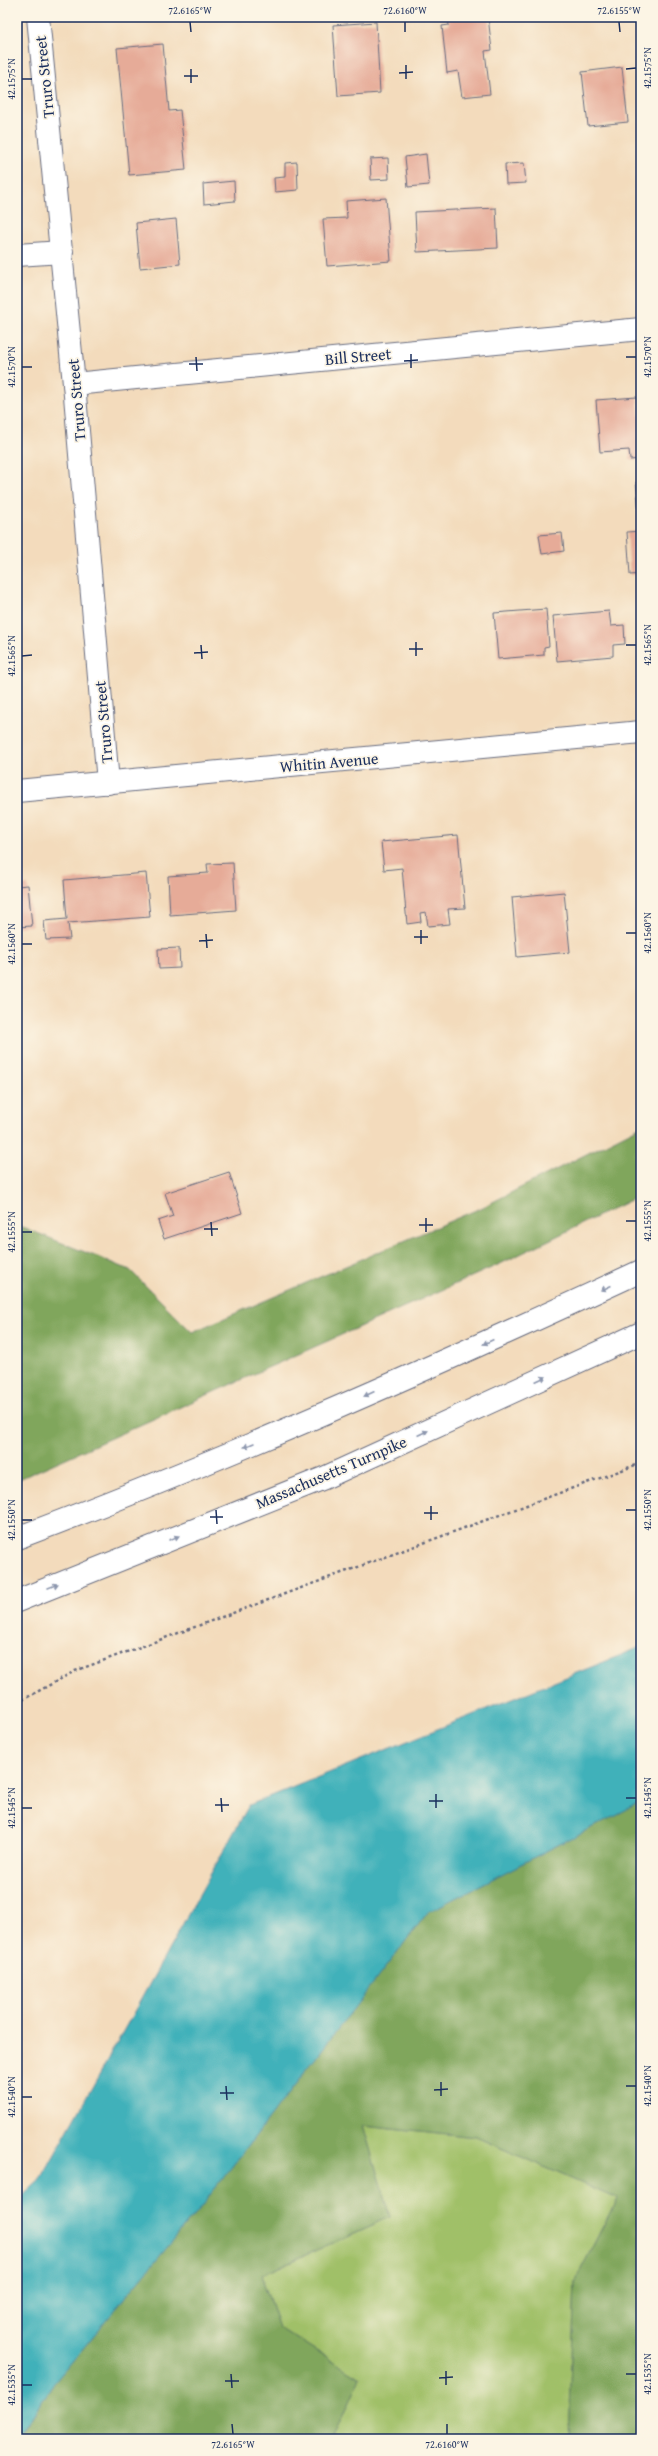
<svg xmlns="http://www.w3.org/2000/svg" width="658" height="2456" viewBox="0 0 658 2456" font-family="'Gentium Book Plus',serif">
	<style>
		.green { fill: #a0c068; stroke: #5e7863 }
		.forest { fill: #80a65c; stroke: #4e6a5d }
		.water { fill: #41b1ba; stroke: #2e708c }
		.building { fill: #e6ab98 }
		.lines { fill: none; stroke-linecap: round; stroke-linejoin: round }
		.minor-casing { stroke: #676b7f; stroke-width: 24 }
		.highway-casing { stroke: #676b7f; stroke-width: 24 }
		.path { stroke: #676b7f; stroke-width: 2.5; stroke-dasharray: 3 3; stroke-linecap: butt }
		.minor { stroke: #fff; stroke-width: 22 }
		.highway { stroke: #fff; stroke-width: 22 }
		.oneway { fill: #8d97ae }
		.ticks { fill: none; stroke: #1b2f5e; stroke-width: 1.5 }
		.labels { text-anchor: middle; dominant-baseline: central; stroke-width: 3.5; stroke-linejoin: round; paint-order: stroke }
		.street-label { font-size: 16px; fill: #1b2f5e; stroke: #fcf5e5 }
		.neatline { fill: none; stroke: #1b2f5e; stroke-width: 1.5 }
		.ticks-label { font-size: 10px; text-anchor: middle; fill: #1b2f5e }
	</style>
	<rect width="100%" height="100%" fill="#fcf5e5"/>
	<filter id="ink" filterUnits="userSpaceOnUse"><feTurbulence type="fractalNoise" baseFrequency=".025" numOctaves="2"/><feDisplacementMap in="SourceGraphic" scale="8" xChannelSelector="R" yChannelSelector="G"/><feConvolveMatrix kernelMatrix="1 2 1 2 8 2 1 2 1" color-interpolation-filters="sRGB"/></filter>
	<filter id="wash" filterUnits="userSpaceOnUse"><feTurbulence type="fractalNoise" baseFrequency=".012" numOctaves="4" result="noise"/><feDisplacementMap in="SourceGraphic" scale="16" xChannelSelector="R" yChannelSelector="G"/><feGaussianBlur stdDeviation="0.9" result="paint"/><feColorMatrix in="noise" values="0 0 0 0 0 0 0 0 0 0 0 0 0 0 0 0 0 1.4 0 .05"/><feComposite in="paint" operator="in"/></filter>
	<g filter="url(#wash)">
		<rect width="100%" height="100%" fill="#f3dbbc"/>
		<path class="green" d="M363 2125 476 2137 617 2199 575 2281 569 2439H333L360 2378 279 2328 261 2275 390 2217Z"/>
		<g class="forest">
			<path d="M641 1126V1195L500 1264 17 1480V1225L130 1270 192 1332 483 1207Z"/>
			<path d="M641 1802V2439H569L575 2281 617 2199 476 2137 363 2125 390 2217 261 2275 279 2328 360 2378 333 2439H18L54 2383 200 2208 428 1912Z"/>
		</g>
		<path class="water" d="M641 1647V1802L428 1912 200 2208 54 2383 17 2439V2201L41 2179 249 1805Z"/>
		<g id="blocks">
			<g class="building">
				<path d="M448 17H488L492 50 485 51 490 94 462 97 458 71 447 73 442 26 449 25Z"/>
				<path d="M376 22 380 93 338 96 333 25Z"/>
				<path d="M163 44 169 111 180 110 186 170 129 175 117 48Z"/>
				<path d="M622 67 628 122 588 126 582 72Z"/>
				<path d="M426 154 429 185 408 187 405 157Z"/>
				<path d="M388 158 389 179 371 180 370 159Z"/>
				<path d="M297 162 298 190 275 192 274 178 285 177V163Z"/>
				<path d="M524 163 526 183 506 184 505 164Z"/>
				<path d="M234 181 235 201 204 204 203 184Z"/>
				<path d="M386 198 391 261 327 266 323 219 347 218 346 201Z"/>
				<path d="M496 208 498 248 417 252 415 212Z"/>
				<path d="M176 219 180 264 140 268 136 223Z"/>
				<path d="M637 397 641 426V459L630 460 629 450 600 452 596 400Z"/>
				<path d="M636 482H641V514H639Z"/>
				<path d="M641 531V574L630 575 627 532Z"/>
				<path d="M562 533 564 551 542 554 539 535Z"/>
				<path d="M546 609 549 646 544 647V655L498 659 494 613Z"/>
				<path d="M609 611 611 626 624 625 625 644 613 645V656L557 661 553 616Z"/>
				<path d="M458 835 465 908 448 909 450 924 428 926 426 912 420 913 421 922 407 924 402 868 384 870 381 842Z"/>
				<path d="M233 863 236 910 170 915 168 876 208 873 207 864Z"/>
				<path d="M146 873 150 917 68 923 70 939 46 940 44 921 67 919 64 880Z"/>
				<path d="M28 885 32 926 17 927V886Z"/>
				<path d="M564 892 570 952 517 957 512 897Z"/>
				<path d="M179 948 180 968 159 969 158 949Z"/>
				<path d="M229 1172 242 1213 164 1239 158 1221 173 1216 165 1193Z"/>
			</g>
		</g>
	</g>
	<g filter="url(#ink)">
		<use href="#blocks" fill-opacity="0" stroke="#676b7f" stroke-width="1"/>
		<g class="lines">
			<defs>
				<g id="minor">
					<path d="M38 17 74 384 108 783"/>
					<path d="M17 255 62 252"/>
					<path d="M74 384 641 329"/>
					<path d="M17 791 641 732"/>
				</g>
				<g id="highway">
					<path d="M17 1538C229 1458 436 1366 641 1271"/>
					<path d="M17 1601 324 1478 641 1333"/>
				</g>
			</defs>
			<use href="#minor" class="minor-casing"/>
			<use href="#highway" class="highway-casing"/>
			<path class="path" d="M17 1703 75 1671 641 1463"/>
			<use href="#minor" class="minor"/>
			<use href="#highway" class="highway"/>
		</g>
		<defs><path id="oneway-solid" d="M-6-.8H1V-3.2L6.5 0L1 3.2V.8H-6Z"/></defs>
		<g class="oneway">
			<use href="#oneway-solid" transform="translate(606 1288) rotate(155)"/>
			<use href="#oneway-solid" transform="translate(488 1342) rotate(155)"/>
			<use href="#oneway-solid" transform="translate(541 1379) rotate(-24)"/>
			<use href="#oneway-solid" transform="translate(369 1394) rotate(156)"/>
			<use href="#oneway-solid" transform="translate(423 1433) rotate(-24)"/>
			<use href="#oneway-solid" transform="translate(249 1445) rotate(157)"/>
			<use href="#oneway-solid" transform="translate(174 1538) rotate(-22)"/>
			<use href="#oneway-solid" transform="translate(53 1586) rotate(-22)"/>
		</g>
	</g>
	<path class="ticks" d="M190 22 191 32M405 22V32M619 22 620 32M406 65V79M191 69V83M626 69 636 68M399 73 413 72M184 76H198M22 79H32M411 354V368M196 357 197 371M626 357H636M404 361 418 360M189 364H203M22 367H32M416 642V656M201 645 202 659M626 645H636M409 649H423M194 653 208 652M22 656 32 655M421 930V944M626 933H636M206 934 207 948M414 937H428M199 941 213 940M22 944H32M426 1218V1232M626 1221H636M211 1222 212 1236M419 1225H433M204 1229H218M22 1232H32M431 1506V1520M216 1510 217 1524M626 1510H636M424 1513H438M210 1517H223M22 1520H32M436 1794V1808M221 1798 222 1812M626 1798H636M429 1801H443M215 1805H229M22 1808H32M441 2082V2096M226 2086 227 2100M626 2086H636M434 2090 448 2089M220 2093H234M22 2097H32M446 2371V2385M231 2374 232 2388M626 2374H636M439 2378 453 2377M225 2381H239M22 2385H32M232 2424 233 2434M447 2424V2434"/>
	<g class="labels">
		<g class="street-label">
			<text transform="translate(44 77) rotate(-96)">Truro Street</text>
			<text transform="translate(358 356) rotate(-5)">Bill Street</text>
			<text transform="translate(76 400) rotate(-95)">Truro Street</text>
			<text transform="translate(103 722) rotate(-95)">Truro Street</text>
			<text transform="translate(329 762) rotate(-5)">Whitin Avenue</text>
			<text transform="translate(331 1472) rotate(-23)">Massachusetts Turnpike</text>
		</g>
	</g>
	<rect width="658" height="2456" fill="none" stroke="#fcf5e5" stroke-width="44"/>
	<rect x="22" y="22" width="614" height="2412" class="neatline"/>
	<g class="ticks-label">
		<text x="190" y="14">72.6165°W</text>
		<text x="405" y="14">72.6160°W</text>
		<text x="619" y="14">72.6155°W</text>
		<text transform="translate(647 68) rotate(-90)" y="4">42.1575°N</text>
		<text transform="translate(11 79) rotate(-90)" y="4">42.1575°N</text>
		<text transform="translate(647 357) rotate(-90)" y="4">42.1570°N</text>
		<text transform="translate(11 367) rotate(-90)" y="4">42.1570°N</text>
		<text transform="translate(647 645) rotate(-90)" y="4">42.1565°N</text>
		<text transform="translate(11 656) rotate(-90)" y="4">42.1565°N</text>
		<text transform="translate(647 933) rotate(-90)" y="4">42.1560°N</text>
		<text transform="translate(11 944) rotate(-90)" y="4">42.1560°N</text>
		<text transform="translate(647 1221) rotate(-90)" y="4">42.1555°N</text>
		<text transform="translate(11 1232) rotate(-90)" y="4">42.1555°N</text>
		<text transform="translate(647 1510) rotate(-90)" y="4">42.1550°N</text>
		<text transform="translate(11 1520) rotate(-90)" y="4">42.1550°N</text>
		<text transform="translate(647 1798) rotate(-90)" y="4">42.1545°N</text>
		<text transform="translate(11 1808) rotate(-90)" y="4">42.1545°N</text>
		<text transform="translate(647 2086) rotate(-90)" y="4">42.1540°N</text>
		<text transform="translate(11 2097) rotate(-90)" y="4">42.1540°N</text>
		<text transform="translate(647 2374) rotate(-90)" y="4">42.1535°N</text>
		<text transform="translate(11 2385) rotate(-90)" y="4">42.1535°N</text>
		<text x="233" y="2448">72.6165°W</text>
		<text x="447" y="2448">72.6160°W</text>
	</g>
</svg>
